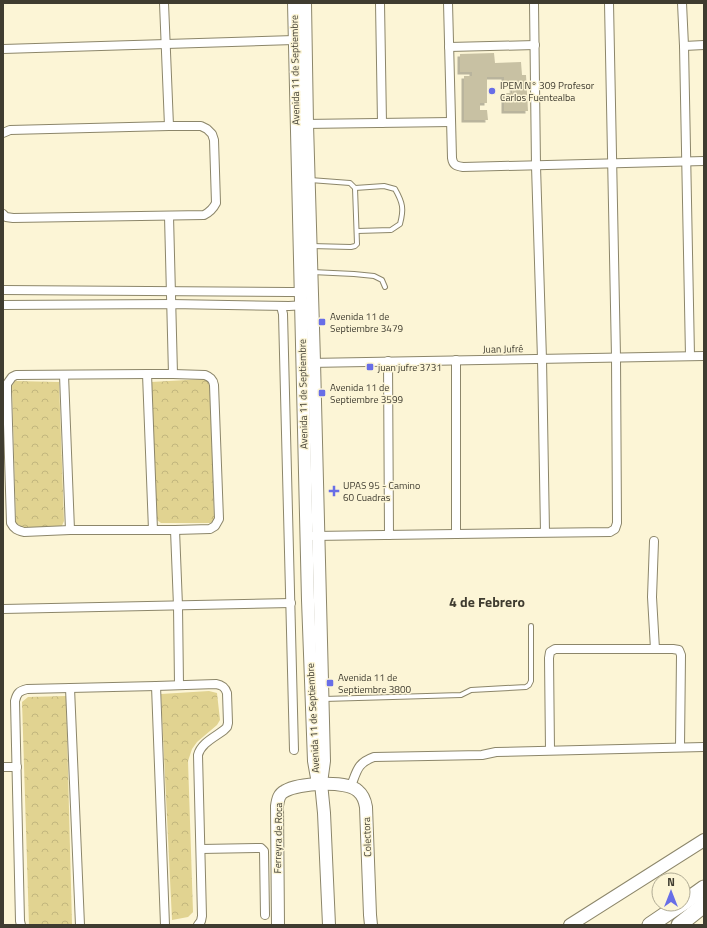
<svg xmlns="http://www.w3.org/2000/svg" width="707" height="928" viewBox="0 0 707 928" font-family="'Titillium Web',sans-serif">
	<style>
		.forest { fill: url(#forest-crowns) }
		.building { fill: #c8c1a3; filter: url(#shadow) }
		.lines { fill: none; stroke-linecap: round; stroke-linejoin: round }
		.lane-casing { stroke: #8c866a; stroke-width: 6 }
		.street-casing { stroke: #8c866a; stroke-width: 10 }
		.secondary-casing { stroke: #8c866a; stroke-width: 14 }
		.highway-casing { stroke: #8c866a; stroke-width: 17 }
		.lane { stroke: #fff; stroke-width: 4 }
		.street { stroke: #fff; stroke-width: 8 }
		.secondary { stroke: #fff; stroke-width: 12 }
		.highway { stroke: #fff; stroke-width: 15 }
		.poi-dot { fill: #686ee7; stroke: #fcf5d6; stroke-width: 1.5 }
		.labels { text-anchor: middle; dominant-baseline: central; stroke-width: 3; stroke-linejoin: round; paint-order: stroke }
		.street-label { font-size: 10px; fill: #3f3c30; stroke: #fcf5d6 }
		.poi-label { font-size: 10px; fill: #3f3c30; stroke: #fcf5d6; text-anchor: start }
		.district-label { font-size: 14px; font-weight: bold; fill: #3f3c30; stroke: #fcf5d6 }
	</style>
	<defs>
		<pattern id="forest-crowns" width="20" height="18" patternUnits="userSpaceOnUse"><rect width="20" height="18" fill="#e1d391"/><path d="M2 6a3 3 0 1 1 6 0M12 15a3 3 0 1 1 6 0" fill="none" stroke="#c2b67d"/></pattern>
		<filter id="shadow"><feDropShadow dx="-2.5" dy="2.5" stdDeviation="0" flood-color="#0004"/></filter>
	</defs>
	<rect width="100%" height="100%" fill="#fcf5d6"/>
	<g class="forest">
		<path d="M205 379 209 381 210 385 214 518 213 522 210 523H161L157 520 151 382Z"/>
		<path d="M15 381 59 382 64 521 61 528 22 527 16 523 12 386Z"/>
		<path d="M209 691 217 693 220 720 217 725 197 742 192 749 188 761 193 912 188 917 172 920 161 694Z"/>
		<path d="M66 696 72 924 29 925 22 702 28 697Z"/>
	</g>
	<path class="building" d="M494 53 495 63 521 62 522 75H526L528 111H504V93H513L512 85H504V77H487V103H480V110H487L488 120H464V76H472V72H460V54Z"/>
	<g class="lines">
		<defs>
			<g id="lane">
				<path d="M310 180 350 183 355 188 357 244 355 246 351 247 311 246"/>
				<path d="M355 188 384 186 395 189C403 203 404 209 400 224L391 230 357 231"/>
				<path d="M312 272 354 274 374 276 382 280 385 287"/>
				<path d="M324 699 461 695 471 690 526 687 529 685 531 681V626"/>
			</g>
			<g id="street">
				<path d="M164 3 169 126"/>
				<path d="M380 3 382 123"/>
				<path d="M448 3 452 158C453 165 456 166 463 167L704 161"/>
				<path d="M534 3 536 166 542 359 545 532"/>
				<path d="M682 3 684 46 690 356"/>
				<path d="M684 46 704 45"/>
				<path d="M449 47 535 45"/>
				<path d="M3 49 294 40"/>
				<path d="M304 124 451 122"/>
				<path d="M3 133 10 130 169 126H201L207 129 212 134 214 140 216 203C213 209 210 212 204 215L13 218 6 217 3 214"/>
				<path d="M169 216 173 374"/>
				<path d="M3 290 289 292H306"/>
				<path d="M3 305 171 304 289 306 306 305"/>
				<path d="M281 306 283 314 294 750"/>
				<path d="M456 360V534"/>
				<path d="M388 361 389 535"/>
				<path d="M309 363 704 356"/>
				<path d="M147 374H173L205 375C210 377 213 379 214 385L219 519 215 526 210 529 175 530H70L24 532C17 530 14 529 11 523L7 391V384L12 377 16 375Z"/>
				<path d="M147 374 153 530"/>
				<path d="M64 375 70 530"/>
				<path d="M175 530 178 606 179 685"/>
				<path d="M313 536 610 532 615 529 617 523 616 357 609 3"/>
				<path d="M654 541 652 597 655 649"/>
				<path d="M3 609 291 603"/>
				<path d="M156 686 165 925"/>
				<path d="M70 688 80 925"/>
				<path d="M550 750 549 658 550 652 555 649H673L679 650 681 655 680 747"/>
				<path d="M3 767H17"/>
				<path d="M351 786C357 771 357 763 374 757L482 755 496 752 704 747"/>
				<path d="M201 849 261 848 264 851 265 915"/>
				<path d="M21 925 20 921 15 701C17 693 19 691 27 689L156 686 216 684C222 685 225 687 227 693L228 723 227 727 224 730C215 737 201 743 198 755L202 916 201 921 198 925"/>
			</g>
			<g id="secondary">
				<path d="M294 3 308 600 314 761 317 778 320 782"/>
				<path d="M305 3 307 124 314 362 324 761 321 783 324 813 329 925"/>
				<path d="M278 925 277 806C278 799 279 794 285 791 298 783 347 780 358 791 363 795 365 801 366 807L370 915 371 925"/>
				<path d="M570 925 704 840"/>
			</g>
			<g id="highway">
				<path d="M683 903 704 888"/>
				<path d="M650 925 681 904"/>
				<path d="M679 925 704 905"/>
			</g>
		</defs>
		<use href="#lane" class="lane-casing"/>
		<use href="#street" class="street-casing"/>
		<use href="#secondary" class="secondary-casing"/>
		<use href="#highway" class="highway-casing"/>
		<use href="#lane" class="lane"/>
		<use href="#street" class="street"/>
		<use href="#secondary" class="secondary"/>
		<use href="#highway" class="highway"/>
	</g>
	<g class="poi-dot">
		<circle cx="492" cy="91" r="4"/>
		<rect x="318" y="318" width="8" height="8" rx="2"/>
		<rect x="366" y="363" width="8" height="8" rx="2"/>
		<rect x="318" y="389" width="8" height="8" rx="2"/>
		<path d="M332 485h4v4h4v4h-4v4h-4v-4h-4v-4h4z"/>
		<rect x="326" y="679" width="8" height="8" rx="2"/>
	</g>
	<g class="labels">
		<g class="street-label">
			<text transform="translate(295 70) rotate(-91)">Avenida 11 de Septiembre</text>
			<text transform="translate(503 349) rotate(-1)">Juan Jufré</text>
			<text transform="translate(303 394) rotate(-91)">Avenida 11 de Septiembre</text>
			<text transform="translate(313 718) rotate(-93)">Avenida 11 de Septiembre</text>
			<text transform="translate(367 837) rotate(-92)">Colectora</text>
			<text transform="translate(278 838) rotate(-89)">Ferreyra de Roca</text>
		</g>
		<g class="poi-label">
			<text x="500" y="85">IPEM N° 309 Profesor<tspan x="500" dy="12">Carlos Fuentealba</tspan></text>
			<text x="330" y="316">Avenida 11 de<tspan x="330" dy="12">Septiembre 3479</tspan></text>
			<text x="378" y="367">juan jufre 3731</text>
			<text x="330" y="387">Avenida 11 de<tspan x="330" dy="12">Septiembre 3599</tspan></text>
			<text x="343" y="485">UPAS 95 - Camino<tspan x="343" dy="12">60 Cuadras</tspan></text>
			<text x="338" y="677">Avenida 11 de<tspan x="338" dy="12">Septiembre 3800</tspan></text>
		</g>
		<g class="district-label">
			<text x="487" y="601">4 de Febrero</text>
		</g>
	</g>
	<rect width="707" height="928" fill="none" stroke="#3f3c30" stroke-width="8"/>
	<g transform="translate(671 892)"><circle r="19" fill="#fcf5d6" stroke="#b0ab94"/>
	<path d="M0-3L7 15L0 10L-7 15Z" fill="#686ee7"/>
	<text y="-6" font-size="11" font-weight="bold" text-anchor="middle" fill="#3f3c30">N</text>
	</g>
</svg>
